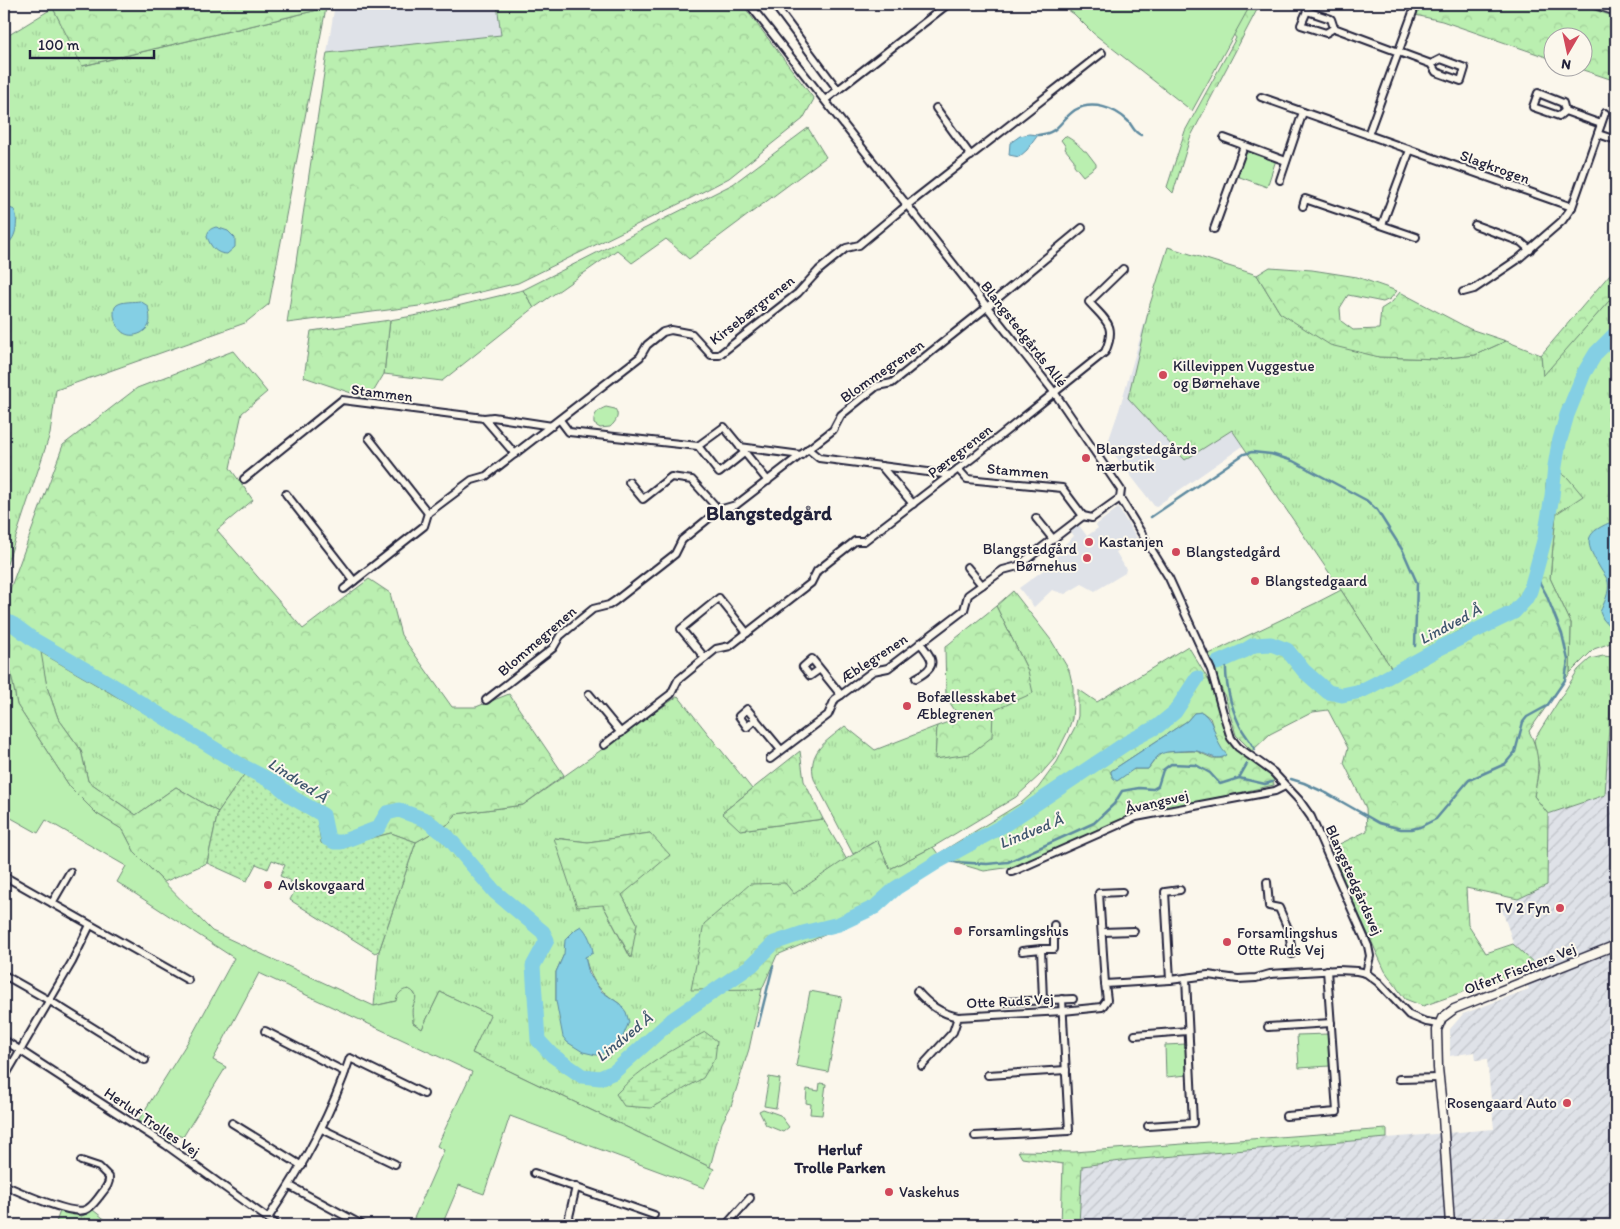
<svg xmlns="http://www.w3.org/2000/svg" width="1620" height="1229" viewBox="0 0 1620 1229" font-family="Itim,sans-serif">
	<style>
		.built { fill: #dfe2e8 }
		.industrial { fill: url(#industrial-furrows) }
		.grass { fill: url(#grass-tufts); stroke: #6e8876; fill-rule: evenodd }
		.forest { fill: url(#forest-crowns); stroke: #6e8876; fill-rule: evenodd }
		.wetland { fill: url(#wetland-marsh); stroke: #6e8876 }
		.park { fill: #baefb0; stroke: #6e8876 }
		.garden { fill: url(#garden-dots); stroke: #6e8876 }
		.water { fill: #84cfe4; stroke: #5d8aa0 }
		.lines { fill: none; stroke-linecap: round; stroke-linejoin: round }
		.stream { stroke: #5d8aa0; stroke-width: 2.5 }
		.river { stroke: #84cfe4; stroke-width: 15 }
		.minor-casing { stroke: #22223b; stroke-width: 10 }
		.tertiary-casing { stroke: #22223b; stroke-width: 11 }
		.minor { stroke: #fbf7ec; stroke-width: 6 }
		.tertiary { stroke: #fbf7ec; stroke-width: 8 }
		.poi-dot { fill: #d1495b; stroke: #fbf7ec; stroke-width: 2 }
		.labels { text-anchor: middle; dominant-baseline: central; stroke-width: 4; stroke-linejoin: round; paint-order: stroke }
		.street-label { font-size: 15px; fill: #22223b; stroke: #fbf7ec }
		.poi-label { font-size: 15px; fill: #22223b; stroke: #fbf7ec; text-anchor: start }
		.water-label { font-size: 16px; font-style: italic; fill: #3f566e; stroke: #fbf7ec }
		.neighbourhood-label { font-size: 16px; font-weight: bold; fill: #22223b; stroke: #fbf7ec }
		.district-label { font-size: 20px; font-weight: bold; fill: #22223b; stroke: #fbf7ec }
	</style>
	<defs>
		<pattern id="industrial-furrows" width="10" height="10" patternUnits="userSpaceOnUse" patternTransform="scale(1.25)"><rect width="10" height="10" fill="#dfe2e8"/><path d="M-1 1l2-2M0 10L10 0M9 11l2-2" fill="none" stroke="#bfc2c8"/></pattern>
		<pattern id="grass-tufts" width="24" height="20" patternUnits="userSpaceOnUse" patternTransform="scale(1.25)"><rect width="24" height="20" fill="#baefb0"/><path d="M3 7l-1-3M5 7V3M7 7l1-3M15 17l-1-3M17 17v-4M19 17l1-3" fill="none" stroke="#a0cd98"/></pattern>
		<pattern id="forest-crowns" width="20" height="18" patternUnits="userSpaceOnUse" patternTransform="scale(1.25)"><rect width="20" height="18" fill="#baefb0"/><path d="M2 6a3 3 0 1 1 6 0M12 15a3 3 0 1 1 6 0" fill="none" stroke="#a0cd98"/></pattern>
		<pattern id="wetland-marsh" width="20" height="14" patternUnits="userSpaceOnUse" patternTransform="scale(1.25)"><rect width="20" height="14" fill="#baefb0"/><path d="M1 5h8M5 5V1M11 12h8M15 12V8" fill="none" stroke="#a0cd98"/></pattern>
		<pattern id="garden-dots" width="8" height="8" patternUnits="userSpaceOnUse" patternTransform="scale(1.25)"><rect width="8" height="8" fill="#baefb0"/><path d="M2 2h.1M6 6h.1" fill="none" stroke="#a0cd98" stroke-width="1.8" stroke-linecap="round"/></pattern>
	</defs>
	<rect width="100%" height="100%" fill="#fbf7ec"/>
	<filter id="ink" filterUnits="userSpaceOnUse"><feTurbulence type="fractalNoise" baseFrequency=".02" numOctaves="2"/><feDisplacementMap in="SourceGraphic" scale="10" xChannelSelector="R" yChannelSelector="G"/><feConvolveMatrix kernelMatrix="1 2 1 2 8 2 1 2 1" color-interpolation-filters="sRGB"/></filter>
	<g filter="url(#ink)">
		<g class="built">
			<path d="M335 4H497L501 35 327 53Z"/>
			<path d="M1150 304 1243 446 1155 507 1107 445 1119 410Z"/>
			<path d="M1118 508 1137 538 1116 552 1126 569 1125 573 1095 591 1082 584 1065 594 1052 590 1034 607 1019 588 1045 569 1044 567 1058 555 1063 546 1074 536 1070 530 1078 524 1087 536 1098 528 1096 525Z"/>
		</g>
		<path class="industrial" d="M1616 656V1225H1079L1082 1166 1129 1160 1494 1129 1487 1059 1476 1060 1475 1052 1450 1056V1029L1463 1014 1529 989 1501 907 1547 885 1548 814 1605 795 1613 657Z"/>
		<g class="grass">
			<path d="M53 8 83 66 326 8 269 304 245 323 56 390 50 434 4 573V38Z"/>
			<path d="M1168 247 1257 275 1280 313 1379 357 1439 359 1475 355 1506 341 1541 355 1543 375 1616 293V641L1594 649 1570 673 1571 623 1550 578 1556 514 1554 468 1528 585 1506 614 1462 629 1392 669 1341 590 1232 430 1185 460 1128 398 1150 304Z"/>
			<path d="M523 290 534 308 442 381 384 374 390 320 424 314Z"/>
			<path d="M1013 591 1051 640 1069 670 1073 687V704L1072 719 1067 733 1054 759 1040 775 1016 797 933 847 890 869 877 840 853 854 814 779C807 751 826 742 845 726L875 750 937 726 935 759 993 711 1028 671 996 606Z"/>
			<path d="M40 652 246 772 218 812 176 787 136 815 88 781 81 750 58 718 47 687Z"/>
			<path d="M1603 656 1613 657 1605 795 1548 814 1534 796 1539 768 1534 740 1578 670 1590 659Z"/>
			<path d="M678 696 752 789 722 813 741 830 823 819 847 860 692 988 762 989 749 1049 731 1106 722 1123 710 1167 472 1053 489 1015 440 992 422 1029 413 1023V1007L416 996 413 992 407 989 396 1001 374 1006 379 951 416 842 450 823 456 814 523 805ZM650 833 622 895 637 923 630 957 603 905 555 838 588 842ZM564 954 585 957C592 983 598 989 620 1004L556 1001V972Z"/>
			<path d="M93 1210 112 1225H55L60 1211 82 1216Z"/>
		</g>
		<g class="forest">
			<path d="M60 4H326V8L82 66 53 8Z"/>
			<path d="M497 4H742L814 99 803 119 729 178 691 198 518 283 427 305 287 323 327 53 501 35Z"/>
			<path d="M1242 4H1260L1190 138 1173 193 1167 187 1185 131 1236 38 1227 26Z"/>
			<path d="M1422 4H1576L1616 17V81L1577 68H1582V38H1552V59L1442 21 1415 15Z"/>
			<path d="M808 128 826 157 689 259 666 239 632 263 617 250 534 308 523 290 733 184Z"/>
			<path d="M1270 267 1312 270 1357 277 1397 291 1390 299 1383 302 1348 295 1340 308 1341 321 1353 330 1379 329 1381 309 1392 302 1400 292 1470 329 1506 341 1475 355 1439 359 1379 357 1330 345 1280 313 1257 275Z"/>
			<path d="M1616 267V293L1543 376 1541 355Z"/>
			<path d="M390 320 384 374 369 399 304 377 311 331Z"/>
			<path d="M233 351 267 392 242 413 230 468 253 500 217 530 303 629 369 579 390 593 401 635 452 707H476L509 694 564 775 523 805 456 814 450 823 416 842 391 833 332 848 321 844 317 818 246 772 41 652 47 687 58 718 81 750 88 781 136 815 176 787 218 812 207 863 164 882 135 853 123 830 97 814 70 787 17 705 9 664 10 643 4 639 5 603 63 445 137 388Z"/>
			<path d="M1554 468 1568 478 1583 496 1556 514 1550 578 1571 623 1570 673 1529 731C1541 756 1539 770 1534 796L1548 814 1547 885 1518 899 1466 888 1468 925 1486 953 1513 944 1534 963 1506 977 1423 1006 1405 999 1385 971 1347 888 1331 848 1367 831 1366 808 1344 763 1348 748 1328 710 1313 712 1270 734 1252 751 1236 735 1225 697 1207 655 1316 603 1341 590 1392 669 1462 629 1506 614 1528 585 1545 514 1546 484Z"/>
			<path d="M996 606 1028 671 1033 693 993 711 992 737 970 754 935 759 937 726 960 718 946 697 945 647Z"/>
			<path d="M1188 646 1214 689 1226 738 1240 753 1273 778 1274 785 1134 816 1012 867 984 871 939 858 877 898 865 918 777 955 762 989 691 990 704 924 750 884 785 883 794 894 846 859 877 840 890 869 933 847 938 854 1021 803 1038 788 1057 762 1075 727 1078 716V689L1097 702ZM1202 712 1210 718 1223 758H1212L1196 751 1163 752 1157 757 1148 769H1135L1111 774V771L1187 721 1194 713Z"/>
			<path d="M800 751 804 781 823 819 740 830 722 813Z"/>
			<path d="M650 833 670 855 622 895 637 923 631 958 603 905 577 907 554 838 588 842Z"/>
			<path d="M1387 1129V1138L1129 1160 1082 1166 1079 1225H1061L1063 1164 1022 1158 1018 1151 1074 1152Z"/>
		</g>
		<path class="wetland" d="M705 1032 717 1041 715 1058 703 1078 651 1108 624 1106 616 1094C643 1066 671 1050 705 1032Z"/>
		<g class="park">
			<path d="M1059 4H1251L1192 111 1093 33 1074 14Z"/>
			<path d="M1065 136C1072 139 1079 145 1084 151H1086L1096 164V166L1083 176 1074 165V160L1065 149 1066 147 1061 140Z"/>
			<path d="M1251 151 1276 160 1267 187 1237 176 1245 154Z"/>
			<path d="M606 407 615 409C620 415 616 422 610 427L600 428 594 424C593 414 598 410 606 407Z"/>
			<path d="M4 639 10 643 9 664 17 705 70 787 97 814 123 830 135 853 212 931 374 1006 396 1001C397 991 410 984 415 995 417 1000 414 1002 413 1006 411 1011 413 1018 413 1023L422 1029 440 992 490 1015 472 1053 714 1169 704 1188 510 1116 484 1194 459 1185 442 1225H411L444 1150 437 1146 472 1072 259 973 213 1060 226 1067 183 1137 177 1135 171 1144 138 1121 192 1035 234 958 117 882 126 866 46 820 38 833 4 814Z"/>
			<path d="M810 991 842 997 828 1072 796 1066Z"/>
			<path d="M1328 1034 1330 1066 1299 1068 1297 1035Z"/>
			<path d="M1186 1044 1188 1075 1166 1077 1165 1045Z"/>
			<path d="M769 1077 780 1079 776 1108 764 1106Z"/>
			<path d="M820 1083 826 1084 822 1115 810 1114 811 1104 806 1103 807 1089 819 1091Z"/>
			<path d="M763 1109 780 1115 789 1127 783 1132 766 1125 759 1111Z"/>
		</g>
		<path class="garden" d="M246 772 317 818 321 843 332 848 391 833 416 842 379 951 375 953 290 900 294 892 288 889 291 881 280 876 285 865 272 860 268 869 256 864 247 881 207 863 218 812Z"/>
		<g class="water">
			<path d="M1029 134 1038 135 1027 150 1019 157 1009 155 1010 143 1020 136Z"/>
			<path d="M4 206 15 210C18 223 17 240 4 246Z"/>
			<path d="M216 227 228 231 235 238V247L227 254C216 254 211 247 207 237 208 231 209 229 216 227Z"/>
			<path d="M140 301 148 306C149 312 151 319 149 325 147 329 144 331 141 333 126 340 116 330 114 315 114 311 114 307 117 305 122 301 134 302 140 301Z"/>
			<path d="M1616 520V626H1609L1603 619 1600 612C1604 603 1610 592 1608 582 1607 577 1602 572 1600 568 1583 539 1584 533 1616 520Z"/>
			<path d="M1202 712C1218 724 1212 740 1227 755 1216 762 1208 754 1197 751 1192 750 1186 751 1181 751 1160 752 1160 752 1148 769H1134L1117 781C1113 779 1111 775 1111 771L1187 721 1194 713Z"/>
			<path d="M581 926C588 933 592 943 593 953L585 957 589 974 601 991 620 1004 626 1012 629 1022 621 1041 607 1052 596 1055 583 1052 567 1042 563 1037 556 1001V972L564 954 565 940 576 929Z"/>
		</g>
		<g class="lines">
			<g class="stream">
				<path d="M1038 135C1060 133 1059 121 1075 110 1092 100 1115 108 1128 121 1133 126 1133 132 1141 135"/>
				<path d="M4 266 6 278 4 285"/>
				<path d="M4 318 6 322 4 326"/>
				<path d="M1151 517 1244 454 1252 452 1271 454 1293 461 1366 500 1377 510 1403 551 1417 583 1415 646"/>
				<path d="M1226 659C1225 682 1230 705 1240 726 1244 734 1251 741 1255 750"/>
				<path d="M1239 778 1265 784 1272 782"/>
				<path d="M1291 779 1304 783 1328 794 1379 823 1401 829H1412L1420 827 1436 819 1469 780 1505 764 1515 752 1523 722 1527 717 1547 706 1565 680 1568 660 1562 634 1546 594 1535 574"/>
				<path d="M939 861 987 864 1008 862 1094 823 1114 804 1122 791 1139 788 1153 789 1158 786 1163 770 1171 764 1196 765 1210 773 1220 784 1239 778 1247 764"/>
				<path d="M758 1026 773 966"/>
			</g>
			<g class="river">
				<path d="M4 620 14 625 34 640 112 685 244 767 275 783 293 798 323 815 328 839 335 842H341L378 828 387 813 399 810 426 820 448 837 495 892 543 932 547 940 533 966 538 1040 552 1055 582 1076 600 1078 614 1072 672 1020 752 965 774 943 803 933 839 924 875 907 896 888 939 861 1004 825 1128 742 1158 726 1175 712 1197 678"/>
				<path d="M1217 663 1244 651 1254 645 1271 644 1287 650 1304 671 1328 692 1342 695 1361 691 1373 685 1440 648 1514 612 1525 600 1530 591 1535 574 1545 537 1552 496 1555 466 1559 443 1567 415 1584 373 1596 353 1616 333"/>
			</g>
			<defs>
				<g id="minor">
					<path d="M749 4 1054 392 1121 490 1120 498 1169 578 1211 670 1223 713 1231 738 1238 747 1273 772 1299 800 1311 817 1368 946 1370 956 1366 973"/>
					<path d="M786 4 779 11 838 90"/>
					<path d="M1334 28 1326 33 1301 25 1307 11 1331 19 1334 28 1431 64 1436 72 1461 81 1465 68 1441 59 1431 64"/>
					<path d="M1261 97 1572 207"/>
					<path d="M825 100 948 4"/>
					<path d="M936 108 971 156"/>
					<path d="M1565 111 1559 116 1533 107 1538 93 1563 103 1565 111 1601 124"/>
					<path d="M1598 134 1616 140"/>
					<path d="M1368 135 1416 4"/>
					<path d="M1224 138 1286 161"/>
					<path d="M1280 180 1303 112"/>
					<path d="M1303 206 1305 199 1416 237"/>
					<path d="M1382 225 1410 150"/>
					<path d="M1475 225 1521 242 1530 250"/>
					<path d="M1214 229 1244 146"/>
					<path d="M1463 292 1474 289 1517 260 1562 221 1572 207 1605 113"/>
					<path d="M484 418 493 417 552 426"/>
					<path d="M560 420 569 432 698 446 724 427 768 481"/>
					<path d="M369 438 428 513"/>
					<path d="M698 446 719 473 744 453"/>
					<path d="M740 447 801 455"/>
					<path d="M808 449 819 458 881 466 913 504"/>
					<path d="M881 466 951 475"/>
					<path d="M958 469 967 479 1062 488 1083 516 1092 518 1120 498"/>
					<path d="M244 479 342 400 484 418 515 454"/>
					<path d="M629 482 643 499 671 477 692 480 719 510"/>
					<path d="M286 494 354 581"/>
					<path d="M1036 518 1053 539"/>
					<path d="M967 567 982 585"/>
					<path d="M344 589 424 526 428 513 472 480 486 476 640 357 647 345 663 332 671 330 692 334 711 355H719L798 293 819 270 846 248 859 245 901 210 1102 53"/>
					<path d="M705 658 681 629 719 598 747 633"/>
					<path d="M820 669 810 676 803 667 812 659 841 695"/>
					<path d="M916 678C938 666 934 660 920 643"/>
					<path d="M589 694 621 733"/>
					<path d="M486 700 553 648 560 636 593 609 609 605 615 601 675 554 682 540 719 510 736 505 833 430 841 415 877 386 892 383 981 312 1082 228"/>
					<path d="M756 719 747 727 739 716 747 709 781 750"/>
					<path d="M604 745 671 694 678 680 716 649 730 646 811 583 817 571 855 541H864L975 456 1105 352C1117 325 1106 321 1089 302L1123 269"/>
					<path d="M770 759 828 715 835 699 841 695 873 671 888 668 964 610 968 595 1003 570 1018 566 1083 516"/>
					<path d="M1012 872 1136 817 1275 791 1285 786"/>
					<path d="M4 876 188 980"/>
					<path d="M1267 882 1269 906 1279 908 1289 931 1292 954"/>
					<path d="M52 903 70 872"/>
					<path d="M1102 932 1134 931"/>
					<path d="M1041 949H1054V925"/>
					<path d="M1022 951 1041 949 1043 1000"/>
					<path d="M4 975 50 1001 145 1060"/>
					<path d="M1170 980 1165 892 1180 890"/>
					<path d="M1105 984 1099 893 1122 892"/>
					<path d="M917 991C929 1005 940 1013 958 1017"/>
					<path d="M1004 1002 1073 999"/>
					<path d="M1268 1027 1331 1023"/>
					<path d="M265 1031 345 1072"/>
					<path d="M1135 1035 1188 1031"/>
					<path d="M4 1040 166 1145 277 1225"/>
					<path d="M922 1066 953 1032 958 1017 1063 1011 1102 1007 1107 1000 1105 984 1170 980 1208 975 1238 979 1256 978 1270 974 1338 970 1357 971 1366 973 1378 982 1409 1015 1426 1022 1439 1024"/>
					<path d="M988 1075 1066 1070"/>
					<path d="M4 1078 72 962 90 925"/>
					<path d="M1399 1079 1439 1078"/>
					<path d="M1286 1116 1337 1112 1327 970"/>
					<path d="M232 1123 302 1166"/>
					<path d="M1148 1126 1193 1123 1186 978"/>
					<path d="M322 1129 395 1164"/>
					<path d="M975 1136 1069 1131 1062 999"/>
					<path d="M534 1173 654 1215"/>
					<path d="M4 1185C20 1192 70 1215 85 1210 91 1208 95 1202 99 1197 104 1190 110 1185 109 1177L99 1167 81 1161"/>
					<path d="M290 1186 362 1225"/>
					<path d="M268 1218C302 1168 331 1116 350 1058L424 1094"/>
					<path d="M567 1225 576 1187"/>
					<path d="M726 1225 750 1198"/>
				</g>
				<g id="tertiary">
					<path d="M1595 4 1616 11"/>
					<path d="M1450 1225 1443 1117 1438 1068 1437 1030 1442 1018 1454 1009 1616 945"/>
				</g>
			</defs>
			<use href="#minor" class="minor-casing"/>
			<use href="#tertiary" class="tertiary-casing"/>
			<use href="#minor" class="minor"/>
			<use href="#tertiary" class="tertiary"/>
		</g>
	</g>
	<g class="poi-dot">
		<circle cx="1163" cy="375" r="5"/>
		<circle cx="1086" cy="458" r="5"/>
		<circle cx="1089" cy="542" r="5"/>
		<circle cx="1176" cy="552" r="5"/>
		<circle cx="1087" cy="558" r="5"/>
		<circle cx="1255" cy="581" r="5"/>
		<circle cx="907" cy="706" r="5"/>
		<circle cx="268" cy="885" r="5"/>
		<circle cx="1560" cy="908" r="5"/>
		<circle cx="958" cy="931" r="5"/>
		<circle cx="1227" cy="942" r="5"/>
		<circle cx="1567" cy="1103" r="5"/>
		<circle cx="889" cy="1192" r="5"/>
	</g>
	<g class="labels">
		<g class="street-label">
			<text transform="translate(1495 167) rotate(20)">Slagkrogen</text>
			<text transform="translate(752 310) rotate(-38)">Kirsebærgrenen</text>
			<text transform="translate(1024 334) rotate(52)">Blangstedgårds Allé</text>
			<text transform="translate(882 371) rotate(-35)">Blommegrenen</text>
			<text transform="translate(382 393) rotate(7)">Stammen</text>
			<text transform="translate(960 451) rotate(-38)">Pæregrenen</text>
			<text transform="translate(1018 471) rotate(5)">Stammen</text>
			<text transform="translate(537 641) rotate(-41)">Blommegrenen</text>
			<text transform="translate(874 658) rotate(-33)">Æblegrenen</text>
			<text transform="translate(1157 802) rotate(-13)">Åvangsvej</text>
			<text transform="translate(1354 880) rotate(66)">Blangstedgårdsvej</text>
			<text transform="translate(1520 969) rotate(-21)">Olfert Fischers Vej</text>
			<text transform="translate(1010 1001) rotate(-3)">Otte Ruds Vej</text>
			<text transform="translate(152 1122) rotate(34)">Herluf Trolles Vej</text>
		</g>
		<g class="poi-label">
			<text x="1173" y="366">Killevippen Vuggestue<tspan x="1173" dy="17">og Børnehave</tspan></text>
			<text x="1096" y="449">Blangstedgårds<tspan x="1096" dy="17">nærbutik</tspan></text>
			<text x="1099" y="542">Kastanjen</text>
			<text x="1077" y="549" text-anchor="end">Blangstedgård<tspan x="1077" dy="17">Børnehus</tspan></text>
			<text x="1186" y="552">Blangstedgård</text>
			<text x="1265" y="581">Blangstedgaard</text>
			<text x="917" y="697">Bofællesskabet<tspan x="917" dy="17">Æblegrenen</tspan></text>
			<text x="278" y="885">Avlskovgaard</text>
			<text x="1550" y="908" text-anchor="end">TV 2 Fyn</text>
			<text x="968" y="931">Forsamlingshus</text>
			<text x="1237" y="933">Forsamlingshus<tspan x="1237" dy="17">Otte Ruds Vej</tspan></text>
			<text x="1557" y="1103" text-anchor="end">Rosengaard Auto</text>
			<text x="899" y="1192">Vaskehus</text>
		</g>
		<g class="water-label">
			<text transform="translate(1450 624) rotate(-28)">Lindved Å</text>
			<text transform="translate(298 780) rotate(33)">Lindved Å</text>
			<text transform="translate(1031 831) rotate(-22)">Lindved Å</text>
			<text transform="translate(624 1037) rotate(-39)">Lindved Å</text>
		</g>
		<g class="neighbourhood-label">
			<text x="840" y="1149">Herluf<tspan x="840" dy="18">Trolle Parken</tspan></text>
		</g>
		<g class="district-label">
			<text x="769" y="513">Blangstedgård</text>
		</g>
	</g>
	<rect width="1620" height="1229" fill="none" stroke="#fbf7ec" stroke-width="20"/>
	<rect x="10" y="10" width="1600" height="1209" fill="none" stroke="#22223b" stroke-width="2" filter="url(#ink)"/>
	<g transform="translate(1568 52) rotate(189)"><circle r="24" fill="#fbf7ec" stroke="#a4a2a5"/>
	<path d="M0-4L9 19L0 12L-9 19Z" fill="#d1495b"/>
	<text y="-8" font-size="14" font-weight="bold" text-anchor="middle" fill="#22223b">N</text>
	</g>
	<path d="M30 50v8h124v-8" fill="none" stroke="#22223b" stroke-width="2.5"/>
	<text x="38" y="50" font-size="15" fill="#22223b" stroke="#fbf7ec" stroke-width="4" paint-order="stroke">100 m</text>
</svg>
